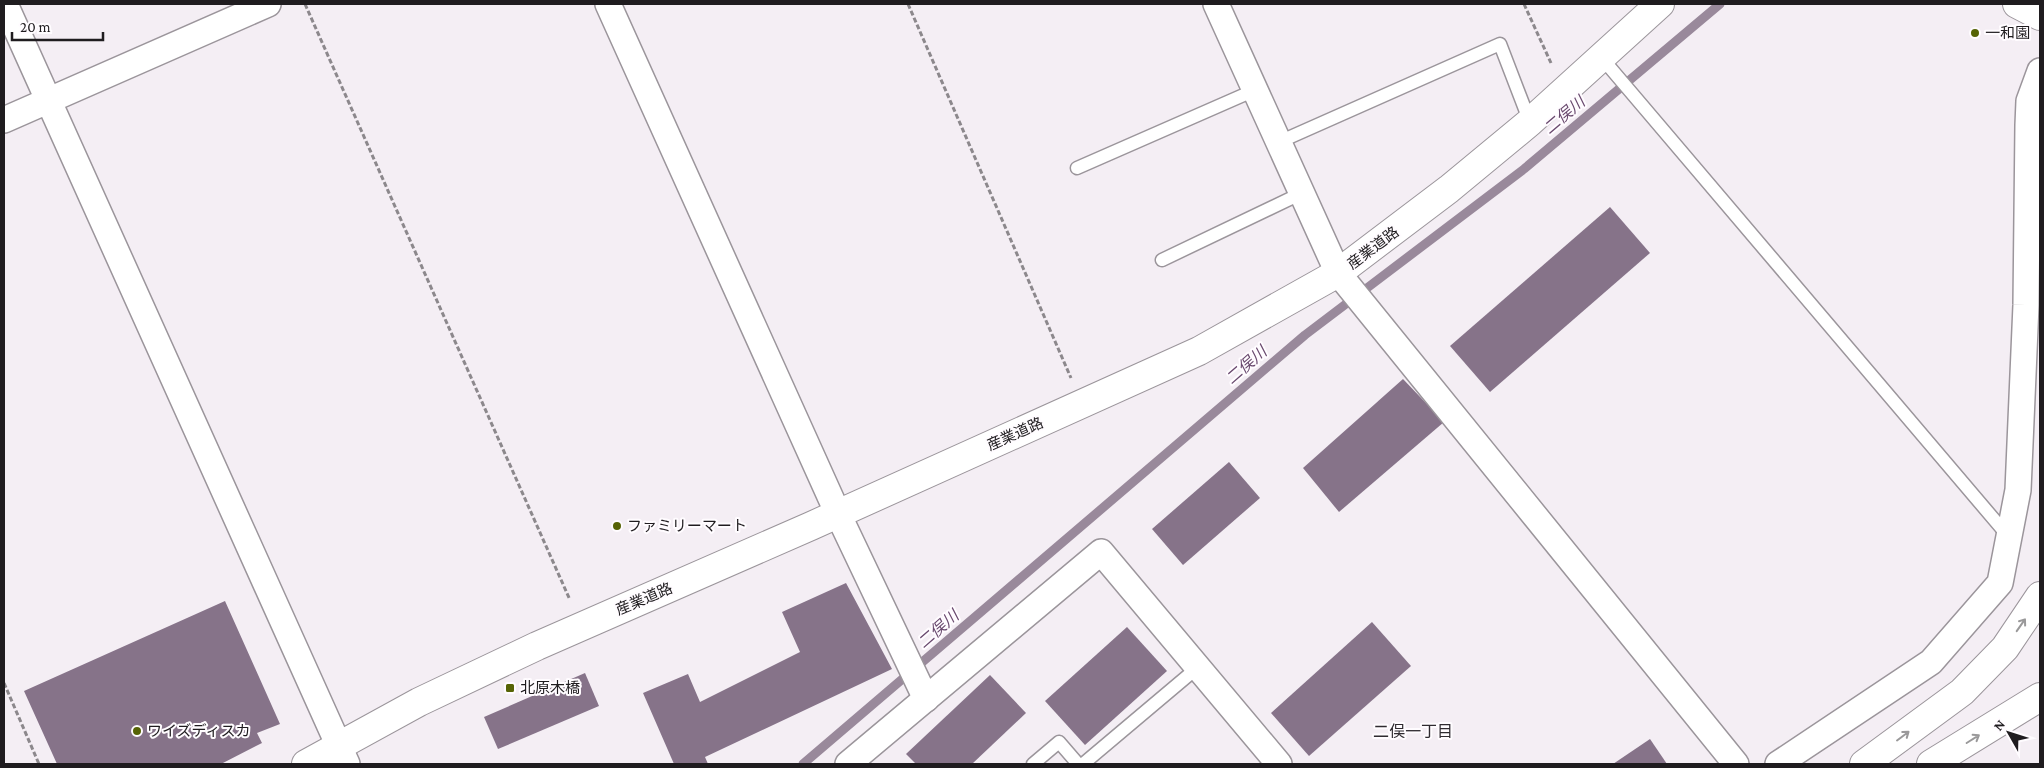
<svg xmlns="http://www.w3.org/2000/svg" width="2044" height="768" viewBox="0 0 2044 768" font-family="'Crimson Pro','Noto Sans JP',serif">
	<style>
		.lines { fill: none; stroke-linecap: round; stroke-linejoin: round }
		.stream { stroke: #99899b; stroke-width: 9 }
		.building { fill: #867389 }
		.service-casing { stroke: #9b959b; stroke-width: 15 }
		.minor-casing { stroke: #9b959b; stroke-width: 28 }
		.secondary-casing { stroke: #9b959b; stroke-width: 30 }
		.motorway-casing { stroke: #9b959b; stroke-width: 30 }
		.path { stroke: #8c888c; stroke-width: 3; stroke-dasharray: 5 2.5; stroke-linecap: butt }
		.service { stroke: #fff; stroke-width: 12 }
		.minor { stroke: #fff; stroke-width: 25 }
		.secondary { stroke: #fff; stroke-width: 28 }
		.motorway { stroke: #fff; stroke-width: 28 }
		.oneway { stroke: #9a999a }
		.poi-dot { fill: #566305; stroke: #fffcff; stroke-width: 2 }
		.labels { text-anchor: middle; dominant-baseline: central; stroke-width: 4; stroke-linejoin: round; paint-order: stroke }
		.poi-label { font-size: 15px; fill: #1f1c1f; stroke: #fffcff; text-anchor: start }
		.street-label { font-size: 15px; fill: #1f1c1f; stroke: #fffcff }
		.water-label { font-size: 16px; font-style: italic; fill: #69496e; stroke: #fffcff }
		.neighbourhood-label { font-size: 16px; fill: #2f2b30; stroke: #fffcff }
	</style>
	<rect width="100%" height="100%" fill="#f4eef4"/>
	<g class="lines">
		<path class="stream" d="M803 764 1305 335 1524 169 1720 4"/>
	</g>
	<g class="building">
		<path d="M1610 207 1650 253 1490 392 1450 346Z"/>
		<path d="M1403 379 1444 422 1339 512 1303 468Z"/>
		<path d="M1229 462 1260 498 1183 565 1152 529Z"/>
		<path d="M846 583 892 669 705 757 708 764H674L643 693 688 674 700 702 800 652 782 612Z"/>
		<path d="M225 601 280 724 257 733 262 743 221 764H57L24 691Z"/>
		<path d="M1372 622 1411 666 1309 756 1271 713Z"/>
		<path d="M1127 627 1167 671 1085 745 1045 701Z"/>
		<path d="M585 673 599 706 498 749 484 717Z"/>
		<path d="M990 675 1026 713 972 764H916L906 754Z"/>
		<path d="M1650 739 1667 764H1613Z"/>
	</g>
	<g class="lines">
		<defs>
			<g id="service">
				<path d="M1601 57 2009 537"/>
				<path d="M1279 142 1500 44 1530 122"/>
				<path d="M1077 168 1255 90"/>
				<path d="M1162 260 1302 193"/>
				<path d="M1033 764 1059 742 1078 764"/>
				<path d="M1083 764 1197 668"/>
			</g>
			<g id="minor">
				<path d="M5 4 347 764"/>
				<path d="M608 4 838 514 926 699"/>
				<path d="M1216 4 1338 273 1736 764"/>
				<path d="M4 120 268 4"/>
				<path d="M848 764 1101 552 1279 764"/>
				<path d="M1778 764 1931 662 2000 583 2018 490 2026 305 2028 125 2029 101 2040 71"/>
			</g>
			<g id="secondary">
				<path d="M2017 4 2040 16"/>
				<path d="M306 764 419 702 537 646 811 526 1199 351 1338 273 1449 189 1530 122 1660 4"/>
			</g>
			<g id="motorway">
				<path d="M1864 764 1962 692 2005 648 2040 596"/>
				<path d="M1931 764 2040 697"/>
			</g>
		</defs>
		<use href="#service" class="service-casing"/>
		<use href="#minor" class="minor-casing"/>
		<use href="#secondary" class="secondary-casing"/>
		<use href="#motorway" class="motorway-casing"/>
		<g class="path">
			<path d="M305 4 570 600"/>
			<path d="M908 4 1071 378"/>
			<path d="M1524 4 1551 63"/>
			<path d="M4 683 39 764"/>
		</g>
		<use href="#service" class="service"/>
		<use href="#minor" class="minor"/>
		<use href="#secondary" class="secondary"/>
		<use href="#motorway" class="motorway"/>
	</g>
	<defs><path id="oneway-shaft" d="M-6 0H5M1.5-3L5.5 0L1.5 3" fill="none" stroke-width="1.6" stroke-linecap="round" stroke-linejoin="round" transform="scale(1.25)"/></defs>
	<g class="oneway">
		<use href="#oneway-shaft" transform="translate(2021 625) rotate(-55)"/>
		<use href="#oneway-shaft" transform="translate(1903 736) rotate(-37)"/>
		<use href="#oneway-shaft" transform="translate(1973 739) rotate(-32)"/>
	</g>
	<g class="poi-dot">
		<circle cx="1975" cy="33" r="5"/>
		<circle cx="617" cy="526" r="5"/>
		<rect x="505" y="683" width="10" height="10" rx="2.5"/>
		<circle cx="137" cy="731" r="5"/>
	</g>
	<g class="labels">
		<g class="poi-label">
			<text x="1985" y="33">一和園</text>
			<text x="627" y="526">ファミリーマート</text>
			<text x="520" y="688">北原木橋</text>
			<text x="147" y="731">ワイズディスカ</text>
		</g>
		<g class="street-label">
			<text transform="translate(1373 248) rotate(-37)">産業道路</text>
			<text transform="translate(1015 434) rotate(-24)">産業道路</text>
			<text transform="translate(644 599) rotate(-23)">産業道路</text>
		</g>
		<g class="water-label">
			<text transform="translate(1564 115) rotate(-40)">二俣川</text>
			<text transform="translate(1246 365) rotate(-41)">二俣川</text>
			<text transform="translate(938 629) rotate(-41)">二俣川</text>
		</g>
		<g class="neighbourhood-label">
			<text x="1413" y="731">二俣一丁目</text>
		</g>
	</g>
	<rect width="2044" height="768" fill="none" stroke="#1f1c1f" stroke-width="10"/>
	<g transform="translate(2009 733) rotate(309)" stroke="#fffcff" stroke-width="4" paint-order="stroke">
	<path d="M0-4L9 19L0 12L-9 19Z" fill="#1f1c1f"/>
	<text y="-8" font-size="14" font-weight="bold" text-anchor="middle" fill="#1f1c1f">N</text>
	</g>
	<path d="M12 32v8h91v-8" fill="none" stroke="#1f1c1f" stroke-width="2.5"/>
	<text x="20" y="32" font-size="15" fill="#1f1c1f" stroke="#fffcff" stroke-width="4" paint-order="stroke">20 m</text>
</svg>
